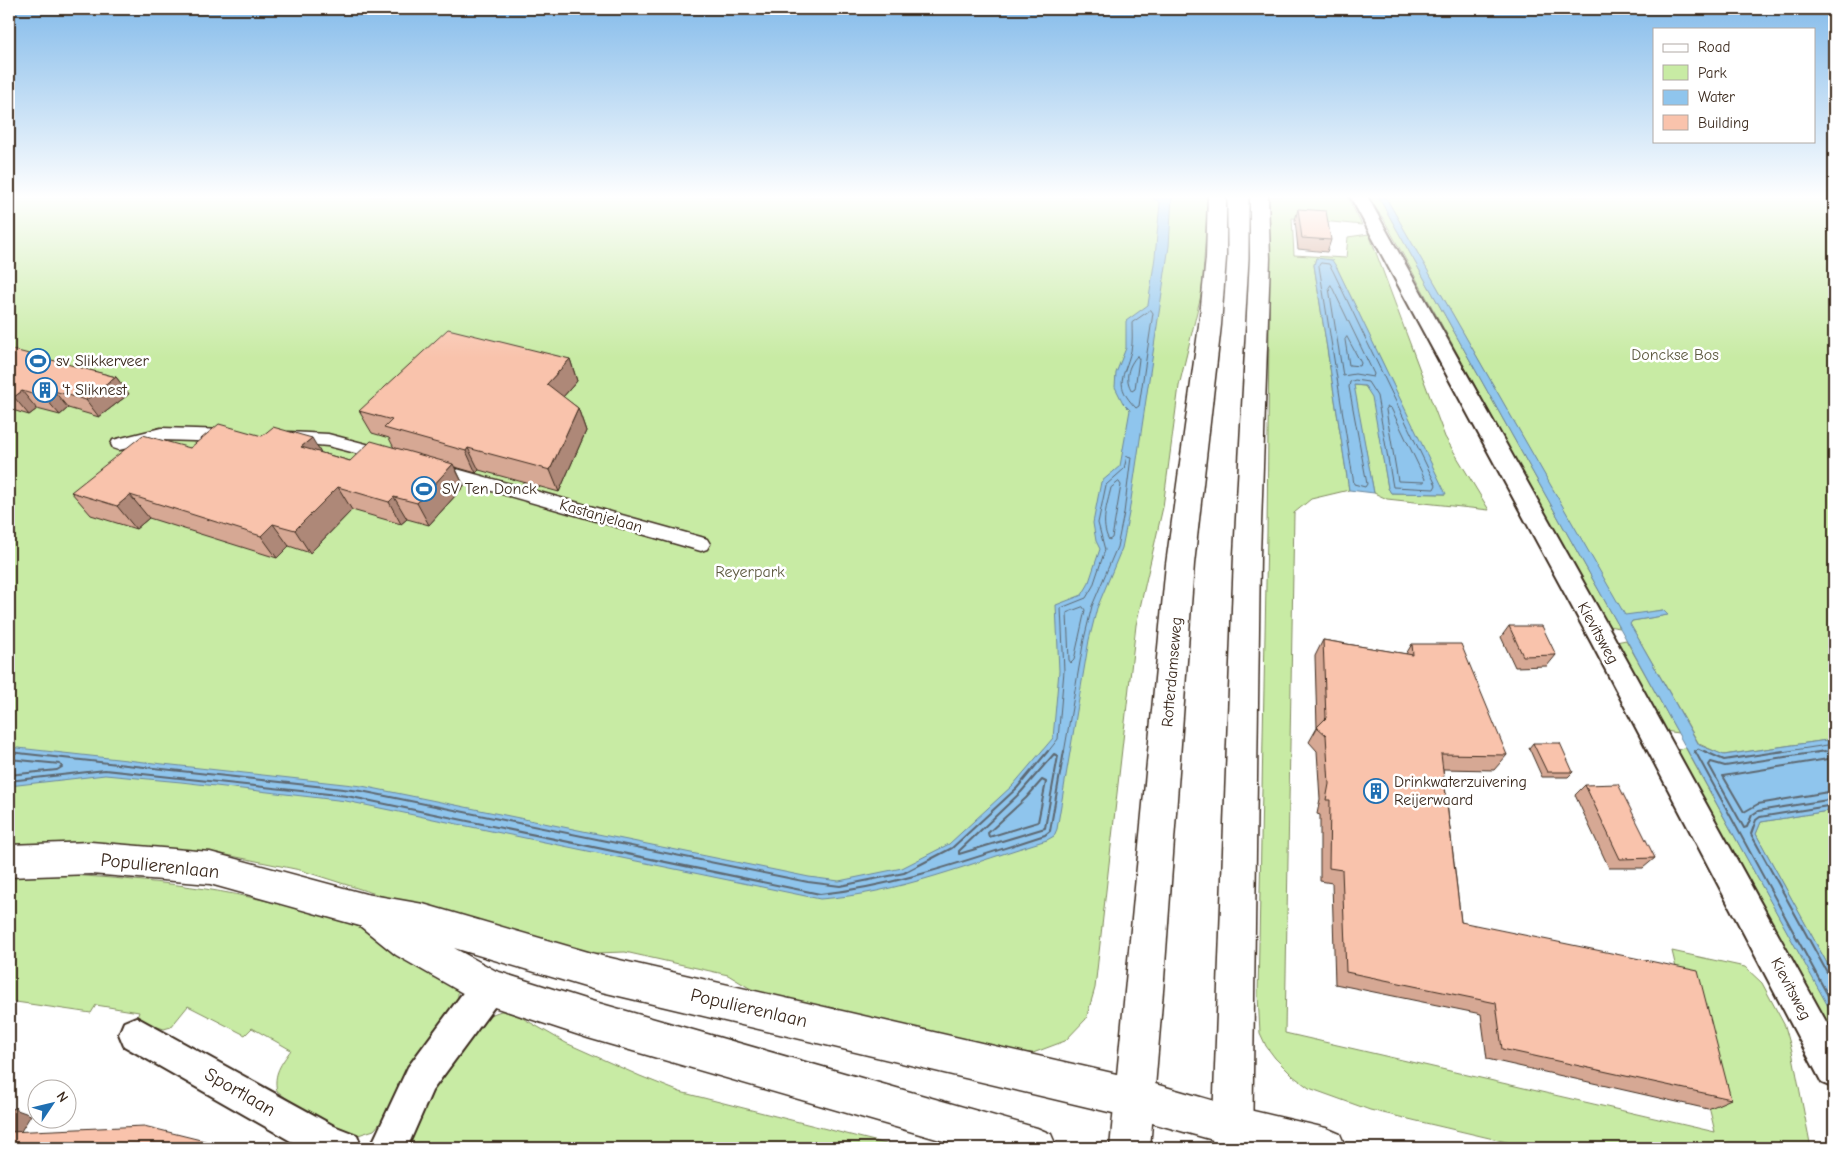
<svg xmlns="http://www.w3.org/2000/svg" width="1843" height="1157" viewBox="0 0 1843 1157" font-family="'Comic Neue',sans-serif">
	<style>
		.green { fill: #c8eba4; stroke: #828a61 }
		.water { fill: #8fc5ed; stroke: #6d879a }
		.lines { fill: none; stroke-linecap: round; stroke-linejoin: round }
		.shore-far1 { stroke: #5d6871; stroke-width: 1 }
		.shore { stroke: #5d6871; stroke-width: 2 }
		.pedestrian-casing { stroke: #3b2a1e; stroke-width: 3 }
		.minor-casing { stroke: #3b2a1e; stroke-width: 4 }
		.tertiary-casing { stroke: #3b2a1e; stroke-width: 3 }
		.secondary-casing { stroke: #3b2a1e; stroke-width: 3 }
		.pedestrian { fill: #fff; fill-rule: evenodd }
		.minor { fill: #fff; fill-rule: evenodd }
		.tertiary { fill: #fff; fill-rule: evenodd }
		.secondary { fill: #fff; fill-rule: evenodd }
		.wall { fill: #d6a894; stroke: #3b2a1e }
		.shaded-wall { fill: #ae8878; stroke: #3b2a1e }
		.building { fill: #f9c3ac; stroke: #3b2a1e }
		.labels { text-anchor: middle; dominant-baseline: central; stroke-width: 5; stroke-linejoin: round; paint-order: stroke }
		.park-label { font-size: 16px; fill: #5e5a40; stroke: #fff }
		.poi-label { font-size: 16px; fill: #3b2a1e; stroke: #fff; text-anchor: start }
		.street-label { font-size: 16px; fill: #3b2a1e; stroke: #fff }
		.near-street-label { font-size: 19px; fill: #3b2a1e; stroke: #fff }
	</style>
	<rect width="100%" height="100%" fill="#fff"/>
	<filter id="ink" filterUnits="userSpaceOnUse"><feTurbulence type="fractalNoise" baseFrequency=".02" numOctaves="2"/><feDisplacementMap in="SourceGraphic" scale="10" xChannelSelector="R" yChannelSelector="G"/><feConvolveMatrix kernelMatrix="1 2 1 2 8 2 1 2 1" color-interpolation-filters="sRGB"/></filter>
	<g filter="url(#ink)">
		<g class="green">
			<path d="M9 196H1208L1202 291 1179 386 1163 507 1136 625 1095 988 1086 1019 1065 1041 1033 1053 997 1050 777 1005 728 975 625 952 565 954 300 870 217 853 135 846 68 844 9 847Z"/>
			<path d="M1268 196H1347L1362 225 1292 218 1294 255 1346 258 1348 237 1369 234 1445 437 1489 510 1387 499 1374 493 1353 385 1365 386 1373 397 1388 488 1391 493 1445 494 1337 268 1316 258 1314 265 1349 490 1311 499 1294 513 1285 1033 1715 1132 1672 951 1745 967 1762 983 1785 1026 1792 1051 1811 1148H1532L1370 1110 1309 1088 1293 1076 1275 1058 1266 1046 1260 1033 1258 995 1267 533 1270 230Z"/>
			<path d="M1367 196H1378L1620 628 1607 626 1384 220Z"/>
			<path d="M1385 196H1834V739L1723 755 1699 744 1630 624 1632 621 1667 615 1663 610 1625 616Z"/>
			<path d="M1626 640 1678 733 1665 731 1616 642Z"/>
			<path d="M1685 747 1829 1007H1834V1038L1676 751Z"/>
			<path d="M1834 810V976L1756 834 1761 822Z"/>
			<path d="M69 875C151 880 231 889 309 912 325 917 342 920 357 926 393 942 425 966 458 986V999L401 1086 382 1121 374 1130 355 1136 299 1108 277 1091C273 1074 281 1064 291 1050L252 1028 245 1035 188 1006 171 1027 164 1029 136 1020 139 1012 96 1005 91 1013 9 1001V877Z"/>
			<path d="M501 1011 512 1012 566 1043 640 1076 680 1092 902 1148H401L410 1123 427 1088 482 1018Z"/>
		</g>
		<g class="water">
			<path d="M1150 196H1172L1169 246 1129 513 1122 548 1097 608 1089 640 1057 829 1054 836 1047 840C973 862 898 894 820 899L346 801 181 782 105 775 9 786V747L362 786 809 877 839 881 902 868 949 844 1013 785 1053 738 1059 671 1056 605 1082 595 1088 585 1100 549 1096 541 1093 523 1101 482 1120 466 1130 410 1123 403 1115 387 1116 373 1126 348V321L1148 305 1155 257 1160 203Z"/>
			<path d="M1378 196H1385L1625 615 1663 610 1668 615 1632 621 1630 624 1699 745 1724 755 1834 739V810L1761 822 1756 834 1834 976V1007L1829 1008 1620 628Z"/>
			<path d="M1316 258 1332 260 1337 268 1446 494 1391 493 1388 488 1372 397 1365 386 1354 385 1374 493 1349 490 1314 265Z"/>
		</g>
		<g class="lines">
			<g class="shore-far1">
				<path d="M1321 263 1329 264 1333 271 1436 485 1434 489 1393 487 1377 396 1368 382 1355 380 1350 382 1349 387 1367 484 1365 487 1354 484 1319 266Z"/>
				<path d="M1331 285 1374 374 1373 377 1355 374 1343 376 1329 288Z"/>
				<path d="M1151 310 1153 313 1139 406 1136 408C1113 384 1124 378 1131 351 1133 342 1132 332 1132 323Z"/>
				<path d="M1347 337 1361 363 1360 366 1349 365 1345 340Z"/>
				<path d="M1137 356 1139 359 1135 389 1132 391C1124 379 1128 366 1137 356Z"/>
				<path d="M1388 407 1391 408 1425 479 1424 482 1398 481 1386 410Z"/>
				<path d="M1119 482 1121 485 1112 538 1109 540C1100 524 1107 505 1111 488Z"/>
				<path d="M1083 607 1085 610 1074 660 1071 663 1069 660 1067 613Z"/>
				<path d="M9 752 14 753"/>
				<path d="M1047 753 1058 739 1064 671 1061 608 1086 598 1093 586 1105 550 1098 523 1106 485 1124 469 1127 456 1131 457 1124 513 1117 547 1092 606 1084 639 1064 753"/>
				<path d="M1694 753 1698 749 1707 753"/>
				<path d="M1775 753 1834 744"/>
				<path d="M1816 753 1834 750"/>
			</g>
			<g class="shore">
				<path d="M1695 751 1831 1001 1834 1003"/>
				<path d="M1704 751 1724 760 1783 751"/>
				<path d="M1825 751 1725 766 1711 762 1709 765 1744 828 1747 827 1752 815 1758 811 1834 799"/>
				<path d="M9 752 361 791 808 882 840 886 904 873 952 848 1017 788 1048 751"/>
				<path d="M1054 754 1058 756 1045 828 959 854V851L1021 792Z"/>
				<path d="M1834 758 1723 776 1744 812 1758 804 1834 791"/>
				<path d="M9 759 60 764 62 767 57 770 9 775"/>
				<path d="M1042 780 1046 782 1038 822 989 837 988 833 1026 798Z"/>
				<path d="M9 781 105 770 347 796 820 894C898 886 970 859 1045 835L1050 831 1064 751"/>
				<path d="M1834 805 1760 817 1756 820 1751 834 1828 974 1834 977"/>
			</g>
			<defs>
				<g id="pedestrian">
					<path d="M161 428 229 430 235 432 237 436 235 440 229 442 161 440 119 450 113 448 111 444 113 440Z"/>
					<path d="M289 432 328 434 393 451 395 455 393 459 387 461 328 446 283 442 281 438 283 434Z"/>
					<path d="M435 463 701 537 707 539 710 544 707 549 701 551 429 473 426 469 429 465Z"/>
				</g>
				<g id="minor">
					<path d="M1350 196H1367L1609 628 1834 1036V1088L1822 1083 1591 642Z"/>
					<path d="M488 970 500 975 505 987 500 999 432 1091 407 1148H370L408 1067 476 975Z"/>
					<path d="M136 1017 334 1126 357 1135 362 1148H303L124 1046 119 1034 124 1022Z"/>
				</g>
				<path id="tertiary" d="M91 842 210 852 366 894 423 904 602 956 1134 1078 1232 1106 1326 1128 1340 1134 1346 1148H1242L1134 1118 602 992 454 948 496 971 588 1000 1037 1128 1051 1134 1057 1148H968L588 1038 488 1005 475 1000 396 955 360 926 210 884 91 874 9 877V845Z"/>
				<g id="secondary">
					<path d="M1208 196H1226V258L1221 325 1194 564 1164 979 1150 1148H1110L1166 564 1199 325 1206 258Z"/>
					<path d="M1250 196H1268L1270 258 1260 555 1252 1148H1212L1234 555 1250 258Z"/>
				</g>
			</defs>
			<use href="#pedestrian" class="pedestrian-casing"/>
			<use href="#minor" class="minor-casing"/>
			<use href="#tertiary" class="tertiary-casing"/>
			<use href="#secondary" class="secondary-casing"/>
			<use href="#pedestrian" class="pedestrian"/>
			<use href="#minor" class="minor"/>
			<use href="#tertiary" class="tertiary"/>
			<use href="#secondary" class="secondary"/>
		</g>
		<g class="wall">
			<path d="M1298 209 1331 240 1327 252 1298 249 1295 220Z"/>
			<path d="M9 350 116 377 129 394 99 417 68 408 60 415 37 409 29 415 9 409Z"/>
			<path d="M570 359 577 381 563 397 578 408 586 431 559 492 479 470 476 473 455 467 464 486 429 525 407 519 401 524 352 510 310 553 289 546 277 558 149 518 136 529 91 515 71 492 190 448 262 436 350 461 394 448 389 438 372 433 359 411Z"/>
			<path d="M1509 626 1556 655 1547 666 1515 667 1501 637Z"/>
			<path d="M1323 640 1406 654 1412 644 1507 755 1494 770 1443 769 1461 922 1731 1099 1708 1109 1487 1059 1481 1014 1335 984 1332 883 1320 881V815L1317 814 1320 799 1317 751 1309 742 1317 728 1315 656Z"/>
			<path d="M1533 743 1573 772 1568 777H1542L1529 748Z"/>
			<path d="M1585 785 1655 858 1643 868H1609L1575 795Z"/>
		</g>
		<g class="shaded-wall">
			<path d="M570 359 577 381 555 406 547 384Z"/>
			<path d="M116 377 129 394 99 417 86 400Z"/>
			<path d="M22 391 37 409 29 415 14 397Z"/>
			<path d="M54 391 68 408 60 415 45 398Z"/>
			<path d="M578 408 586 431 559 492 550 470Z"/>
			<path d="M312 438 325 460 301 447Z"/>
			<path d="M468 448 479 470 476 473 466 451Z"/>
			<path d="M453 464 464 486 429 525 417 503Z"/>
			<path d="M338 487 352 510 310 553 295 530Z"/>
			<path d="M130 495 149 518 136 529 117 506Z"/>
			<path d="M394 497 407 519 401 524 389 502Z"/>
			<path d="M273 524 289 546 277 558 261 536Z"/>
			<path d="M9 1107 31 1115 13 1144 9 1142Z"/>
		</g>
		<g class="building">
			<path d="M1298 209 1326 211 1331 240 1302 238Z"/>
			<path d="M448 329 570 359 547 384 578 408 550 470 468 448 466 451 384 428 392 420 359 411Z"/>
			<path d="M10 349 116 377 86 400 54 391 45 398 22 391 14 397 9 396V350Z"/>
			<path d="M219 424 262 436 273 427 312 438 301 447 350 461 371 441 453 464 417 503 394 497 389 502 338 487 295 530 273 524 261 536 130 495 117 506 71 492 143 435 190 448Z"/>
			<path d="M1509 626H1542L1556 655 1523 656Z"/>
			<path d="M1323 640 1413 655 1412 644H1461L1507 755 1441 754 1461 922 1698 971 1731 1099 1502 1049 1496 1003 1346 972 1342 870 1329 868 1330 800H1326L1329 784 1326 735 1317 727 1326 718Z"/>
			<path d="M1533 743H1560L1573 772H1547Z"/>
			<path d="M1618 784 1655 858 1620 859 1585 785Z"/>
			<path d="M144 1126 233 1148H9V1132Z"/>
		</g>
	</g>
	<linearGradient id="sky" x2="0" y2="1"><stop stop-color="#84bbea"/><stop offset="0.55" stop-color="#fff"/><stop offset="1" stop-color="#fff" stop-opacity="0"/></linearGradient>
	<rect width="1843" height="358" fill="url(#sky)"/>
	<defs>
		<symbol id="stadium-ring" viewBox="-11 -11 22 22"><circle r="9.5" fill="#fff" stroke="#1f6fb2" stroke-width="1.5"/><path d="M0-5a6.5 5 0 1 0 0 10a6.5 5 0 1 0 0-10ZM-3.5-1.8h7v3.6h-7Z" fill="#1f6fb2"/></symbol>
		<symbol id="building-ring" viewBox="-11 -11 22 22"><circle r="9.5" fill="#fff" stroke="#1f6fb2" stroke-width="1.5"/><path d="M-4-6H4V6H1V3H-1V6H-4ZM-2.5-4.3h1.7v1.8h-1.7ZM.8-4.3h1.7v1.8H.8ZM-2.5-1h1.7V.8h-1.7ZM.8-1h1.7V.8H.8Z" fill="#1f6fb2"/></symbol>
	</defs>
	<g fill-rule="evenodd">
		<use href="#stadium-ring" x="24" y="347" width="28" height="28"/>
		<use href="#building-ring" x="31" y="376" width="28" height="28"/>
		<use href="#stadium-ring" x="410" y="475" width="28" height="28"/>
		<use href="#building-ring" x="1362" y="777" width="28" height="28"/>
	</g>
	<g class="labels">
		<g class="park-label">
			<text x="1675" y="355">Donckse Bos</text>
			<text x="750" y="572">Reyerpark</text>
		</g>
		<g class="poi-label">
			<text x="56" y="361">sv Slikkerveer</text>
			<text x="62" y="390">'t Sliknest</text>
			<text x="442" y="489">SV Ten Donck</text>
			<text x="1394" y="782">Drinkwaterzuivering<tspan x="1394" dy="18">Reijerwaard</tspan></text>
		</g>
		<g class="street-label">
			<text transform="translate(601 516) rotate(16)">Kastanjelaan</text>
			<text transform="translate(1598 633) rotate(61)">Kievitsweg</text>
			<text transform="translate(1172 672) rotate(-85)">Rotterdamseweg</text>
			<text transform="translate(1791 989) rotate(62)">Kievitsweg</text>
		</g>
		<g class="near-street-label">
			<text transform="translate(160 866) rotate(6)">Populierenlaan</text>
			<text transform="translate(749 1008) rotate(13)">Populierenlaan</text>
			<text transform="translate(240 1092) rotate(30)">Sportlaan</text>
		</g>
	</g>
	<rect width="1843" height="1157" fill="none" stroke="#fff" stroke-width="30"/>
	<rect x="15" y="15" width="1813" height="1127" fill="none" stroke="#3b2a1e" stroke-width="2" filter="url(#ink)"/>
	<rect x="1653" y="28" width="162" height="115" fill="#ffffff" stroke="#b1aaa5"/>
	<rect x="1663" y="44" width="25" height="8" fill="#ffffff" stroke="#b1aaa5"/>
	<text x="1698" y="52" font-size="15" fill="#3b2a1e">Road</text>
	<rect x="1663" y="65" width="25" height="15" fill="#c8eba4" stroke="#b1aaa5"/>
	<text x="1698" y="78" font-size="15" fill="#3b2a1e">Park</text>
	<rect x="1663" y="90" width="25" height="15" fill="#8fc5ed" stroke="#b1aaa5"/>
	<text x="1698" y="102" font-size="15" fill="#3b2a1e">Water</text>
	<rect x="1663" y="115" width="25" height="15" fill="#f9c3ac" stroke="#b1aaa5"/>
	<text x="1698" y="128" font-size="15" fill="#3b2a1e">Building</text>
	<g transform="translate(52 1104) rotate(55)"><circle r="24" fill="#ffffff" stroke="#b1aaa5"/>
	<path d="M0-4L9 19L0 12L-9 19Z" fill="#1f6fb2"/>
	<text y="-8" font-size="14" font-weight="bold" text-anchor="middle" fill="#3b2a1e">N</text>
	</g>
</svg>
